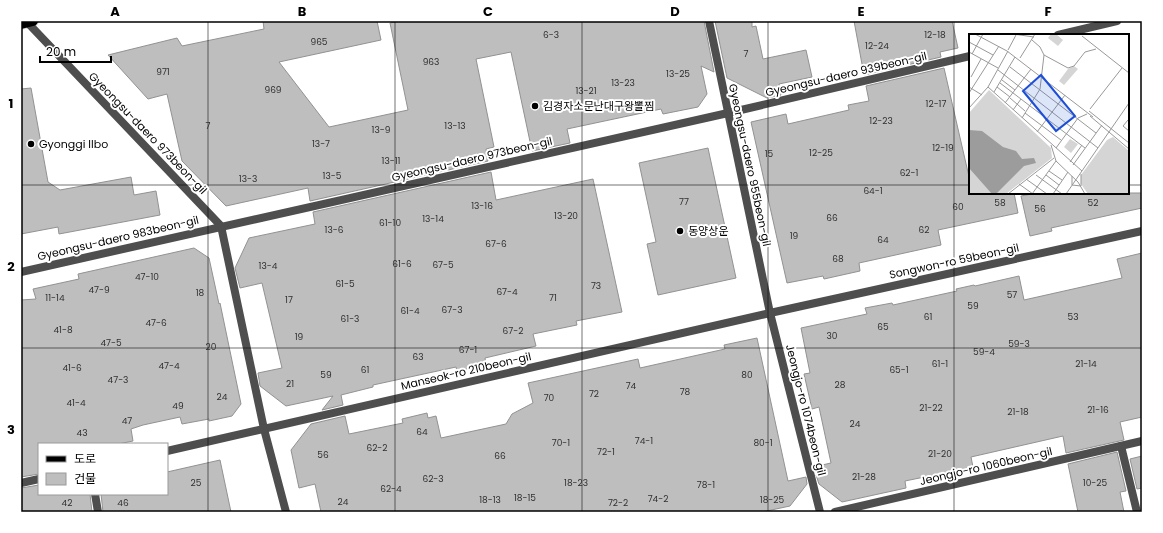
<svg xmlns="http://www.w3.org/2000/svg" width="1163" height="533" viewBox="0 0 1163 533" font-family="Poppins,'Noto Sans KR',sans-serif">
	<style>
		.building { fill: #bebebe; stroke: #929292 }
		.lines { fill: none; stroke-linecap: round; stroke-linejoin: round }
		.primary-casing { stroke: #dbdbdb; stroke-width: 12 }
		.minor { stroke: #4e4e4e; stroke-width: 8 }
		.primary { stroke: #000; stroke-width: 10 }
		.grid { fill: none; stroke: #000; stroke-width: 1; stroke-opacity: 0.55 }
		.poi-dot { fill: #000; stroke: #fff; stroke-width: 1.5 }
		.labels { text-anchor: middle; dominant-baseline: central; stroke-width: 4; stroke-linejoin: round; paint-order: stroke }
		.number-label { font-size: 9px; fill: #303030 }
		.street-label { font-size: 11px; fill: #000; stroke: #fff }
		.poi-label { font-size: 11px; fill: #000; stroke: #fff; text-anchor: start }
		.inset-road { fill: none; stroke: #999; stroke-width: 1 }
		.view { fill: #1d4ed8; fill-opacity: 0.15; stroke: #1d4ed8; stroke-width: 2 }
		.inset-edge { fill: none; stroke: #000; stroke-width: 2 }
		.neatline { fill: none; stroke: #000; stroke-width: 1.5 }
		.grid-label { font-size: 13px; text-anchor: middle; font-weight: bold; fill: #000 }
	</style>
	<rect width="100%" height="100%" fill="#fff"/>
	<g class="building">
		<path d="M263 21H377L381 40 279 62 329 127 408 110 390 23 400 21H704L714 72 701 66 707 94 698 107 663 114 661 109 567 129 570 143 532 151 511 52 476 59 494 147 486 149 488 161 310 201 308 188 226 206 182 161 167 94 148 99 108 55 177 38 182 46 264 29Z"/>
		<path d="M715 21H752V27L756 26 763 59 806 50 812 77 779 84 781 95 767 98 727 78Z"/>
		<path d="M854 21H952L958 48 940 52 941 57 864 75Z"/>
		<path d="M944 68 970 181V193H1014L1018 213 938 230 941 245 859 263 860 271 824 279 823 276 787 283 751 122 786 114 788 124 849 110 848 105 869 101 866 86Z"/>
		<path d="M31 88 48 182 60 190 131 177 134 195 156 191 160 215 59 234 58 227 21 234V89Z"/>
		<path d="M708 148 736 278 658 295 647 244 656 242 639 163Z"/>
		<path d="M491 172 496 200 593 179 622 312 576 321 577 325 533 334 536 346 485 358 486 365 457 371 456 367 373 385V387L341 395 343 405 322 410 333 396 286 406 260 386 258 373 282 368 262 283 240 288 235 268 249 238 315 224 313 212Z"/>
		<path d="M1037 193H1142V208L1051 228 1052 231 1030 236 1021 196Z"/>
		<path d="M194 248 209 258 219 304 220 303 241 404 232 416 209 421V419L182 424 180 417 143 425 131 429 133 441 118 444H39V474L21 477V300L36 299 33 289 79 279 78 274Z"/>
		<path d="M1142 253V417L1120 422 1124 440 1066 453 1063 436 971 457 973 467 905 481 906 488 842 502 819 484 816 475 824 473 822 465 831 463 819 407 812 409 804 374 810 373 801 328 867 314 865 308 892 303 893 305 957 291 956 289 974 285 975 286 1019 276 1024 300 1122 278 1117 259Z"/>
		<path d="M757 338 788 481 806 477 807 484 790 506 762 512H321L315 484 299 488 291 450 311 424 345 416 349 434 403 423 402 419 427 413 428 418 436 416 441 438 506 424 512 414 533 403 528 383 638 359 640 368 725 349 724 345Z"/>
		<path d="M1117 452 1126 491 1120 492 1124 512H1078L1068 464Z"/>
		<path d="M1142 456V488L1137 489 1130 459Z"/>
		<path d="M220 460 231 512H103L101 494H167V472Z"/>
		<path d="M39 485V494H90L92 512H21V488Z"/>
	</g>
	<g class="lines">
		<defs>
			<path id="primary" d="M21 24 33 21"/>
		</defs>
		<use href="#primary" class="primary-casing"/>
		<g class="minor">
			<path d="M26 21 221 226 264 429 286 512"/>
			<path d="M709 21 770 313 820 512"/>
			<path d="M1058 35 1117 21"/>
			<path d="M21 272 728 113 970 56"/>
			<path d="M1121 446 1137 512"/>
			<path d="M167 451 770 313 1142 231"/>
			<path d="M21 483 39 479"/>
			<path d="M95 494 98 512"/>
			<path d="M835 512 1142 441"/>
		</g>
		<use href="#primary" class="primary"/>
	</g>
	<path class="grid" d="M208 21V512M395 21V512M582 21V512M768 21V512M954 21V512M21 185H970M1128 185H1142M21 348H1142"/>
	<g class="poi-dot">
		<circle cx="535" cy="106" r="4"/>
		<circle cx="31" cy="144" r="4"/>
		<circle cx="680" cy="231" r="4"/>
	</g>
	<g class="labels">
		<g class="number-label">
			<text x="551" y="35">6-3</text>
			<text x="935" y="35">12-18</text>
			<text x="319" y="42">965</text>
			<text x="877" y="46">12-24</text>
			<text x="746" y="54">7</text>
			<text x="431" y="62">963</text>
			<text x="163" y="72">971</text>
			<text x="678" y="74">13-25</text>
			<text x="623" y="83">13-23</text>
			<text x="273" y="90">969</text>
			<text x="586" y="91">13-21</text>
			<text x="936" y="104">12-17</text>
			<text x="881" y="121">12-23</text>
			<text x="208" y="126">7</text>
			<text x="455" y="126">13-13</text>
			<text x="381" y="130">13-9</text>
			<text x="321" y="144">13-7</text>
			<text x="943" y="148">12-19</text>
			<text x="821" y="153">12-25</text>
			<text x="769" y="154">15</text>
			<text x="391" y="161">13-11</text>
			<text x="909" y="173">62-1</text>
			<text x="332" y="176">13-5</text>
			<text x="248" y="179">13-3</text>
			<text x="873" y="191">64-1</text>
			<text x="684" y="202">77</text>
			<text x="1000" y="203">58</text>
			<text x="1093" y="203">52</text>
			<text x="482" y="206">13-16</text>
			<text x="958" y="207">60</text>
			<text x="1040" y="209">56</text>
			<text x="566" y="216">13-20</text>
			<text x="832" y="218">66</text>
			<text x="433" y="219">13-14</text>
			<text x="390" y="223">61-10</text>
			<text x="334" y="230">13-6</text>
			<text x="924" y="230">62</text>
			<text x="794" y="236">19</text>
			<text x="883" y="240">64</text>
			<text x="496" y="244">67-6</text>
			<text x="838" y="259">68</text>
			<text x="402" y="264">61-6</text>
			<text x="443" y="265">67-5</text>
			<text x="268" y="266">13-4</text>
			<text x="147" y="277">47-10</text>
			<text x="345" y="284">61-5</text>
			<text x="596" y="286">73</text>
			<text x="99" y="290">47-9</text>
			<text x="507" y="292">67-4</text>
			<text x="200" y="293">18</text>
			<text x="1012" y="295">57</text>
			<text x="55" y="298">11-14</text>
			<text x="553" y="298">71</text>
			<text x="289" y="300">17</text>
			<text x="973" y="306">59</text>
			<text x="452" y="310">67-3</text>
			<text x="410" y="311">61-4</text>
			<text x="928" y="317">61</text>
			<text x="1073" y="317">53</text>
			<text x="350" y="319">61-3</text>
			<text x="156" y="323">47-6</text>
			<text x="883" y="327">65</text>
			<text x="63" y="330">41-8</text>
			<text x="513" y="331">67-2</text>
			<text x="832" y="336">30</text>
			<text x="299" y="337">19</text>
			<text x="111" y="343">47-5</text>
			<text x="1019" y="344">59-3</text>
			<text x="211" y="347">20</text>
			<text x="468" y="350">67-1</text>
			<text x="984" y="352">59-4</text>
			<text x="418" y="357">63</text>
			<text x="940" y="364">61-1</text>
			<text x="1086" y="364">21-14</text>
			<text x="169" y="366">47-4</text>
			<text x="72" y="368">41-6</text>
			<text x="365" y="370">61</text>
			<text x="899" y="370">65-1</text>
			<text x="326" y="375">59</text>
			<text x="747" y="375">80</text>
			<text x="118" y="380">47-3</text>
			<text x="290" y="384">21</text>
			<text x="840" y="385">28</text>
			<text x="631" y="386">74</text>
			<text x="685" y="392">78</text>
			<text x="594" y="394">72</text>
			<text x="222" y="397">24</text>
			<text x="549" y="398">70</text>
			<text x="76" y="403">41-4</text>
			<text x="178" y="406">49</text>
			<text x="931" y="408">21-22</text>
			<text x="1098" y="410">21-16</text>
			<text x="1018" y="412">21-18</text>
			<text x="127" y="421">47</text>
			<text x="855" y="424">24</text>
			<text x="422" y="432">64</text>
			<text x="82" y="433">43</text>
			<text x="644" y="441">74-1</text>
			<text x="561" y="443">70-1</text>
			<text x="763" y="443">80-1</text>
			<text x="377" y="448">62-2</text>
			<text x="606" y="452">72-1</text>
			<text x="940" y="454">21-20</text>
			<text x="323" y="455">56</text>
			<text x="500" y="456">66</text>
			<text x="864" y="477">21-28</text>
			<text x="433" y="479">62-3</text>
			<text x="196" y="483">25</text>
			<text x="576" y="483">18-23</text>
			<text x="1095" y="483">10-25</text>
			<text x="706" y="485">78-1</text>
			<text x="391" y="489">62-4</text>
			<text x="525" y="498">18-15</text>
			<text x="658" y="499">74-2</text>
			<text x="490" y="500">18-13</text>
			<text x="772" y="500">18-25</text>
			<text x="343" y="502">24</text>
			<text x="67" y="503">42</text>
			<text x="123" y="503">46</text>
			<text x="618" y="503">72-2</text>
		</g>
		<g class="street-label">
			<text transform="translate(846 74) rotate(-13)">Gyeongsu-daero 939beon-gil</text>
			<text transform="translate(148 133) rotate(46)">Gyeongsu-daero 973beon-gil</text>
			<text transform="translate(472 159) rotate(-13)">Gyeongsu-daero 973beon-gil</text>
			<text transform="translate(750 165) rotate(78)">Gyeongsu-daero 955beon-gil</text>
			<text transform="translate(118 238) rotate(-13)">Gyeongsu-daero 983beon-gil</text>
			<text transform="translate(954 261) rotate(-12)">Songwon-ro 59beon-gil</text>
			<text transform="translate(466 371) rotate(-13)">Manseok-ro 210beon-gil</text>
			<text transform="translate(806 410) rotate(76)">Jeongjo-ro 1074beon-gil</text>
			<text transform="translate(986 466) rotate(-13)">Jeongjo-ro 1060beon-gil</text>
		</g>
		<g class="poi-label">
			<text x="543" y="106">김경자소문난대구왕뽈찜</text>
			<text x="39" y="144">Gyonggi Ilbo</text>
			<text x="688" y="231">동양상운</text>
		</g>
	</g>
	<g transform="translate(969 34)">
		<rect width="160" height="160" fill="#fff"/>
		<path d="M82 0H87L94 6 89 12 79 4ZM105 32 109 35 95 51 90 47 99 35ZM20 56 82 114 83 124 37 160H0V79ZM144 103 160 117V160H119L112 150V141L138 106ZM101 105 109 110 102 119 95 113Z" fill="#d5d5d5"/>
		<path d="M0 96 13 97 34 113 47 117 53 125 65 124 67 129 55 132 27 160H23L0 134Z" fill="#9c9c9c"/>
		<path class="inset-road" d="M6 0 38 17 124 83M44 0 65 3M108 0H122M113 2 160 39M0 8 24 21M39 16 47 1M0 18 29 34M3 20 14 0M75 21 99 34 105 32 116 18 127 15M51 24 66 0M41 33 127 99M29 36 129 114M2 43 12 25M33 46 46 56M31 49 116 114M0 53 13 61M19 53 113 137M28 53 41 63M25 58 46 23M0 59 30 12M41 64 56 77M36 69 62 35M0 74 19 53 39 17M121 75 153 34M44 76 52 65M120 77 160 109M56 79 92 106M121 82 160 115M53 84 71 55 75 21 71 13 63 6M159 86 154 92 160 97M68 98 96 61M82 111 87 127 109 148 116 160M87 114 109 84 118 80M101 128 113 111M104 131 133 91M80 137 93 146M67 141 93 160M77 141 90 151M103 142V151L112 152V140M57 145 78 160M50 150 64 160M39 160 85 124M63 160 87 127M84 160 99 138M97 160 160 69"/>
		<path class="view" d="M72 41 106 82 87 97 54 57Z"/>
		<rect width="160" height="160" class="inset-edge"/>
	</g>
	<rect width="1163" height="533" fill="none" stroke="#ffffff" stroke-width="44"/>
	<rect x="38" y="443" width="130" height="52" fill="#ffffff" stroke="#999999"/>
	<rect x="46" y="456" width="20" height="6" fill="#000000" stroke="#999999"/>
	<text x="74" y="463" font-size="12" fill="#000000">도로</text>
	<rect x="46" y="473" width="20" height="12" fill="#bebebe" stroke="#999999"/>
	<text x="74" y="483" font-size="12" fill="#000000">건물</text>
	<path d="M40 56v6h71v-6" fill="none" stroke="#000000" stroke-width="2"/>
	<text x="46" y="56" font-size="12" fill="#000000" stroke="#ffffff" stroke-width="3" paint-order="stroke">20 m</text>
	<rect x="22" y="22" width="1119" height="489" class="neatline"/>
	<g class="grid-label">
		<text x="115" y="16">A</text>
		<text x="302" y="16">B</text>
		<text x="488" y="16">C</text>
		<text x="675" y="16">D</text>
		<text x="861" y="16">E</text>
		<text x="1048" y="16">F</text>
		<text x="11" y="108">1</text>
		<text x="11" y="271">2</text>
		<text x="11" y="434">3</text>
	</g>
</svg>
